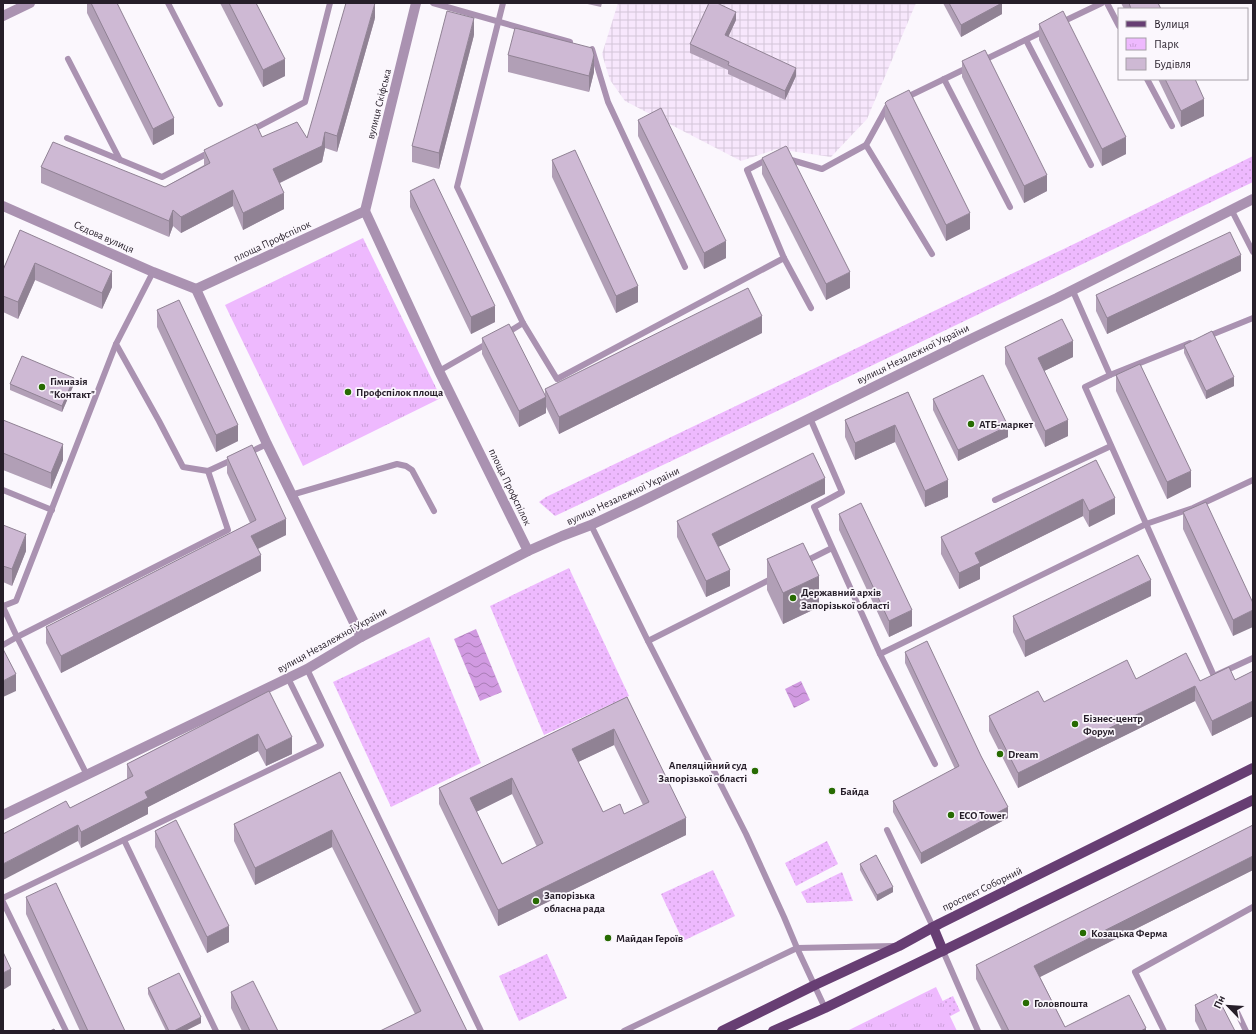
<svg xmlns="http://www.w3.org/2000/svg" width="1256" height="1034" viewBox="0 0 1256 1034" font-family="'Alegreya Sans',sans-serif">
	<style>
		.industrial { fill: url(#industrial-grid) }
		.grass { fill: url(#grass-dots) }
		.park { fill: url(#park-tufts) }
		.water { fill: url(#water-waves) }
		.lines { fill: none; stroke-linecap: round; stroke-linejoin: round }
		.service { stroke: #aa92b1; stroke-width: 6 }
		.minor { stroke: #aa92b1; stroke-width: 10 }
		.tertiary { stroke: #aa92b1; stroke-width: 10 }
		.primary { stroke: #673e73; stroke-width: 10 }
		.wall { fill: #b19fb6; fill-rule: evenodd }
		.shaded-wall { fill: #908294 }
		.building { fill: #ceb9d4; stroke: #908294; fill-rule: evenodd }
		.poi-dot { fill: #276b02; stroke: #fbf7fd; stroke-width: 1.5 }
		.labels { text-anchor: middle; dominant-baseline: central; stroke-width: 3.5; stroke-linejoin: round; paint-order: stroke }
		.street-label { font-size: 11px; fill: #261e29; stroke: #fbf7fd }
		.poi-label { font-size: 11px; font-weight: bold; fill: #261e29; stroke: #fbf7fd; text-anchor: start }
	</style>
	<defs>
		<pattern id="industrial-grid" width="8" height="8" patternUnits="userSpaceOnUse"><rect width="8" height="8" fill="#f7e7fc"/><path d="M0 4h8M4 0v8" fill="none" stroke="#d4c6d8"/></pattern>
		<pattern id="grass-dots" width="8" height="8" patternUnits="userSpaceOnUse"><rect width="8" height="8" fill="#eeb9fe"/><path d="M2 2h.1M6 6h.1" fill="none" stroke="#cc9fda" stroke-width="1.8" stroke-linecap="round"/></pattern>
		<pattern id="park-tufts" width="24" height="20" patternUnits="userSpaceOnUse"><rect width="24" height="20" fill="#eeb9fe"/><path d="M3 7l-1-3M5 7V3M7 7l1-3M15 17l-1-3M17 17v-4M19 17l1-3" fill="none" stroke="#cc9fda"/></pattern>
		<pattern id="water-waves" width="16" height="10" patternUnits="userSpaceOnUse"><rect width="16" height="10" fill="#d19ae1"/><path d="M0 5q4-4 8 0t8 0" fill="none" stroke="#a97db6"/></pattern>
	</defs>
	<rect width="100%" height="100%" fill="#fbf7fd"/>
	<path class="industrial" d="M618 3H916L867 119 831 157 777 149 741 161 625 101 610 80 602 54Z"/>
	<g class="grass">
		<path d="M1253 156V182L794 403 555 516 539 502 546 497 1074 244Z"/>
		<path d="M569 568 629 696 544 735 490 606Z"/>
		<path d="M429 637 481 763 391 807 333 682Z"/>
		<path d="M827 841 838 864 796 886 785 863Z"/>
		<path d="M713 870 735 916 683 941 661 894Z"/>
		<path d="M842 872 853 901 807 903 801 892Z"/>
		<path d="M547 954 567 998 519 1021 499 976Z"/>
		<path d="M953 996 960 1011 932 1026V1006Z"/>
	</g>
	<g class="park">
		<path d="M363 238 441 398 303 466 225 305Z"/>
		<path d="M936 987 957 1031H847Z"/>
	</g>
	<g class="water">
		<path d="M476 629 502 692 480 701 454 639Z"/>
		<path d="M801 681 810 700 794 708 785 689Z"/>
	</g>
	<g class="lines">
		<g class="service">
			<path d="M168 3 220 104"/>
			<path d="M433 3 570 42"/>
			<path d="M503 3 457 187 523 323"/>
			<path d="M1107 3 1119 26"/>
			<path d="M1060 23 1102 3"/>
			<path d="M1026 40 1091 165"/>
			<path d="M592 49 608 102 685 267"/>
			<path d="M68 59 120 160"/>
			<path d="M982 61 1046 30"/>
			<path d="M944 79 1010 207"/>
			<path d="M1147 79 1172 126"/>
			<path d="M905 98 969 67"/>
			<path d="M891 104 887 107 866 145 932 254"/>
			<path d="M250 131 305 102 330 3"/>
			<path d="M67 138 162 177 212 151"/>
			<path d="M768 159 747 170 784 258 811 308"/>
			<path d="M788 159 822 169 866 145"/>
			<path d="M1231 209 1253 252"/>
			<path d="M153 272 116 344 159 421 183 467 208 471 234 459"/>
			<path d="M1072 289 1110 375 1085 387 1214 676 1253 658"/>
			<path d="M507 333 523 323 557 379 784 258"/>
			<path d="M1206 337 1253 318"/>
			<path d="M439 371 488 343"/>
			<path d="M1110 375 1190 343"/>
			<path d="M810 418 842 492 814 507 880 654 935 764"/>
			<path d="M248 453 267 444"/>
			<path d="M3 490 52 510"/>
			<path d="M291 495 397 464 406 466 412 470 434 511"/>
			<path d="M995 500 1111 446"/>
			<path d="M591 525 648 641 746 834 784 917 797 948 825 1008"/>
			<path d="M804 562 832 548"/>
			<path d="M3 606 16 601 116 344"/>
			<path d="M3 607 17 637 3 645"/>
			<path d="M648 641 775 577"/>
			<path d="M880 654 1146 524 1193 508 1253 480"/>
			<path d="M307 669 481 1031"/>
			<path d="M87 775 17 637 228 530 208 471"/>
			<path d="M887 830 933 927"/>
			<path d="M124 840 216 1031"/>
			<path d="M3 898 321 745 288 678"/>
			<path d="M3 902 66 1031"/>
			<path d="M943 951 978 1031"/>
			<path d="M1237 1012 1246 1031"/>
			<path d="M624 1031 797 948 894 946"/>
			<path d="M1164 1031 1135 972 1253 907"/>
		</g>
		<path class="minor" d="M3 16 30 3"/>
		<g class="tertiary">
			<path d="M3 206 153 272 196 289"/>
			<path d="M365 211 416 3"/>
			<path d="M196 289 365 211 439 371 528 551"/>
			<path d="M196 289 267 444 361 637"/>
			<path d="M3 815 307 669 361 637 528 551 562 536 591 525 640 502 973 338 1057 298 1253 199"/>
		</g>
		<g class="primary">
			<path d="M933 927 943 951"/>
			<path d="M722 1031 815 985 899 946 939 924 1253 768"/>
			<path d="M773 1031 825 1008 1253 800"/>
		</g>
	</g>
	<g class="wall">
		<path d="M87 3H117L174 134 153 145 87 13Z"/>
		<path d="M220 3H256L285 76 263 87Z"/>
		<path d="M583 3H602L601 7Z"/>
		<path d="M943 3H1002V14L961 37Z"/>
		<path d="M1121 3H1158L1161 9H1124Z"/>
		<path d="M375 18 337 152 325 148 322 162 280 183 284 209 243 230 233 206 181 233 173 226 169 237 41 183V167L165 187 204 165V150L262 137 307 138Z"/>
		<path d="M736 20 728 37 796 76 785 100 728 74V70L690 53V44Z"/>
		<path d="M1039 24 1126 154 1102 166 1039 40Z"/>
		<path d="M474 35 439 169 412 162V146Z"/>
		<path d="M508 55 594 72 589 92 508 72Z"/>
		<path d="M962 61 1047 191 1024 203 962 77Z"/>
		<path d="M1158 79H1195L1204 116 1181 127Z"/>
		<path d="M885 103 970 229 946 241 885 119Z"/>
		<path d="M638 120 726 258 704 269 638 136Z"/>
		<path d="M762 158 850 288 826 300 762 174Z"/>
		<path d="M552 160 638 302 616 313 552 177Z"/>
		<path d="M410 191 495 322 471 334 410 207Z"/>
		<path d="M20 230 112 287 102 309 35 280 18 319 3 312V270Z"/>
		<path d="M1241 271 1107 334 1096 311V295Z"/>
		<path d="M157 310 238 441 216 452 157 327Z"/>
		<path d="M762 333 559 434 546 407V413L519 427 482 354V338L545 395V389Z"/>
		<path d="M1184 345 1234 386 1206 399 1184 353Z"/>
		<path d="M1005 347 1073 357 1044 371 1068 436 1045 447 1005 364Z"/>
		<path d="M1116 375 1191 487 1167 499 1116 391Z"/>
		<path d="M10 384H74L62 412 10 390Z"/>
		<path d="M908 392 948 497 925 507 895 442 855 460 845 437V420Z"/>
		<path d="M933 399 1008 437 958 461 933 410Z"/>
		<path d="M3 420 63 460 51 489 3 470Z"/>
		<path d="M227 457 286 535 258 549 261 571 61 673 46 643V627L250 523 227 473Z"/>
		<path d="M1096 460 1115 514 1089 527 1083 516 980 567V579L959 589 941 554V537Z"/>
		<path d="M825 494 718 547 730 586 706 597 677 537V521Z"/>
		<path d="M1183 512 1253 603 1233 636 1183 529Z"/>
		<path d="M839 514 912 626 889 637 839 530Z"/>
		<path d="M3 525 26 551 12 586 3 582Z"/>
		<path d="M767 559 819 607 783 624 767 590Z"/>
		<path d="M1151 596 1025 657 1013 632V616Z"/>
		<path d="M905 652 981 756 1008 818 921 864 893 812V801L955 769 905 663Z"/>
		<path d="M1253 671V716L1212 736 1195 701 1018 788 989 731V716L1136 679 1200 681 1235 680Z"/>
		<path d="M269 691 292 754 266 766 258 751 148 807V814L81 848 78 841 70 808 127 779V764Z"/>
		<path d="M627 697 686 835 498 926 439 804V788ZM614 745 643 805 624 814 603 812 578 762ZM512 794 537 847 502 864 476 812Z"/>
		<path d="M340 772 467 1031 415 1014 332 847 255 885 234 841V824Z"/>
		<path d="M1253 825V870L1040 977 1065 1027 1146 1031H1002L976 979V965Z"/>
		<path d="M155 831 229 942 207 953 155 847Z"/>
		<path d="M860 864 893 892 877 901 860 870Z"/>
		<path d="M26 897 125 1031H80L26 914Z"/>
		<path d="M148 988 201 1023 185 1031H166L148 994Z"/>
		<path d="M231 992 278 1031H242L231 1008Z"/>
		<path d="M1195 1005 1235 1031H1200L1195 1021Z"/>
	</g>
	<g class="shaded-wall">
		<path d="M375 3V18L337 152V136Z"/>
		<path d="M1002 3V14L961 37V25Z"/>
		<path d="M736 12V20L725 44V35Z"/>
		<path d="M474 18V35L439 169V153Z"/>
		<path d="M594 55V72L589 92V76Z"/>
		<path d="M285 59V76L263 87V70Z"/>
		<path d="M796 68V76L785 100V91Z"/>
		<path d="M1204 99V116L1181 127V111Z"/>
		<path d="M174 118V134L153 145V129Z"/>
		<path d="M325 132V148L322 162 273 186V169Z"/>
		<path d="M1126 137V154L1102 166V149Z"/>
		<path d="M1047 175V191L1024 203V186Z"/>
		<path d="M233 190V206L181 233V217Z"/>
		<path d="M284 193V209L243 230V213Z"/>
		<path d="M173 210V226L169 237V221Z"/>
		<path d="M970 213V229L946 241V225Z"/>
		<path d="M726 241V258L704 269V253Z"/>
		<path d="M1241 255V271L1107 334V318Z"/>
		<path d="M35 263V280L18 319V302Z"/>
		<path d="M112 271V287L102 309V293Z"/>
		<path d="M850 272V288L826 300V284Z"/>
		<path d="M638 286V302L616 313V296Z"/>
		<path d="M495 306V322L471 334V317Z"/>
		<path d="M762 316V333L559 434V417Z"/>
		<path d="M1073 341V357L1038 374V358Z"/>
		<path d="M1234 377V386L1206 399V391Z"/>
		<path d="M74 378V384L62 412V406Z"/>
		<path d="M546 397V413L519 427V411Z"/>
		<path d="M1068 420V436L1045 447V431Z"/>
		<path d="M238 425V441L216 452V435Z"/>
		<path d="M895 425V442L855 460V443Z"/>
		<path d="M1008 426V437L958 461V450Z"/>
		<path d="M63 444V460L51 489V473Z"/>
		<path d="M1191 471V487L1167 499V482Z"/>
		<path d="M825 478V494L712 550V534Z"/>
		<path d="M948 480V497L925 507V491Z"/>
		<path d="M1115 498V514L1089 527V511Z"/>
		<path d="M1083 499V516L980 567V579L959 589V573L975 553Z"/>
		<path d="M286 519V535L251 552V536Z"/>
		<path d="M26 534V551L12 586V569Z"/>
		<path d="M261 555V571L61 673V656Z"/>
		<path d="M730 570V586L706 597V581Z"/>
		<path d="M819 576V607L783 624V593Z"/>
		<path d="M1151 580V596L1025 657V641Z"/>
		<path d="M912 610V626L889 637V621Z"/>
		<path d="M1253 610V627L1233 636V620Z"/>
		<path d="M16 674V691L3 697V681Z"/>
		<path d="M1195 686V701L1018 788V773Z"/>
		<path d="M1253 701V716L1212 736V721Z"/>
		<path d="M614 729V745L572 765V749Z"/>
		<path d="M258 734V751L148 807V814L81 848V832L145 792Z"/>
		<path d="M292 737V754L266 766V750Z"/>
		<path d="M512 778V794L470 815V798Z"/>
		<path d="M1008 807V818L921 864V853Z"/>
		<path d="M686 818V835L498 926V910Z"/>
		<path d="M78 825V841L3 880V864Z"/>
		<path d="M332 830V847L255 885V868Z"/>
		<path d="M1253 856V870L1034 980V966Z"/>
		<path d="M893 887V892L877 901V895Z"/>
		<path d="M229 926V942L207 953V937Z"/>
		<path d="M11 969V985L3 990V973Z"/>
		<path d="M201 1017V1023L185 1031H174Z"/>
		<path d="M1146 1028V1031H1141Z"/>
	</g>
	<g class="building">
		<path d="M91 3H117L174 118 153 129Z"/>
		<path d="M229 3H256L285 59 263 70Z"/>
		<path d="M346 3H375L337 136 325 132 322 146 273 169 284 193 243 213 233 190 181 217 173 210 169 221 41 167 53 142 165 187 210 163 204 150 256 124 262 137 297 122 307 138Z"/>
		<path d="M709 3H717L736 12 725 35 796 68 785 91 728 65 729 62 690 44Z"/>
		<path d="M949 3H1002L961 25Z"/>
		<path d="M1129 3H1158L1161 9H1131Z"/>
		<path d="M447 11 474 18 439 153 412 146Z"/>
		<path d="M1063 11 1126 137 1102 149 1039 24Z"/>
		<path d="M515 28 592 48 594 55 589 76 508 55Z"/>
		<path d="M985 50 1047 175 1024 186 962 61Z"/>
		<path d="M1165 79H1195L1204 99 1181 111Z"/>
		<path d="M909 90 970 213 946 225 885 103 887 101Z"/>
		<path d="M661 108 726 241 704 253 638 120Z"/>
		<path d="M786 146 787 147 850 272 826 284 762 158Z"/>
		<path d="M575 150 638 286 616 296 552 160Z"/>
		<path d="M434 179 495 306 471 317 410 191Z"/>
		<path d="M20 230 112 271 102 293 35 263 18 302 3 296V270Z"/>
		<path d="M1230 232 1241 255 1107 318 1096 295Z"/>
		<path d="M748 288 762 316 559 417 545 389Z"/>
		<path d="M179 300 238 425 216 435 157 310Z"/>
		<path d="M1062 319 1073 341 1038 358 1068 420 1045 431 1005 347Z"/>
		<path d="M509 324 546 397 519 411 482 338Z"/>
		<path d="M1212 331 1234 377 1206 391 1184 345Z"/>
		<path d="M22 356 74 378 62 406 10 384Z"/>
		<path d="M1140 364 1191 471 1167 482 1116 375Z"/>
		<path d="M983 375 1008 426 958 450 933 399Z"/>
		<path d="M908 392 948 480 925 491 895 425 855 443 845 420Z"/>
		<path d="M3 420 63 444 51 473 3 453Z"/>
		<path d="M252 445 286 519 251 536 261 555 61 656 46 627 256 520 227 457Z"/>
		<path d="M813 453 825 478 712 534 730 570 706 581 677 521Z"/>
		<path d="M1096 460 1115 498 1089 511 1083 499 975 553 980 563 959 573 941 537Z"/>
		<path d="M1206 502 1253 603V610L1233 620 1183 512Z"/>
		<path d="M861 503 912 610 889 621 839 514Z"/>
		<path d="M3 525 26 534 12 569 3 566Z"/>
		<path d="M803 543 819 576 783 593 767 559Z"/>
		<path d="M1138 555 1151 580 1025 641 1013 616Z"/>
		<path d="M927 641 981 756 1008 807 921 853 893 801 959 766 905 652Z"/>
		<path d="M3 649 16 674 3 681Z"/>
		<path d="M1186 653 1200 681 1229 667 1235 680 1253 671V701L1212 721 1195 686 1018 773 989 716 1038 691 1044 702 1127 660 1136 679Z"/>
		<path d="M269 691 292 737 266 750 258 734 145 792 148 798 81 832 78 825 3 864V834L66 801 70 808 133 776 127 764Z"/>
		<path d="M627 697 686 818 498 910 439 788ZM614 729 649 802 624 814 620 804 603 812 572 749ZM512 778 543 843 502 864 470 798Z"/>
		<path d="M340 772 467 1031H380L421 1011 332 830 255 868 234 824Z"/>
		<path d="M176 820 229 926 207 937 155 831Z"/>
		<path d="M1253 825V856L1034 966 1065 1027 1129 995 1146 1028 1141 1031H1009L976 965Z"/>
		<path d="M876 855 893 887 877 895 860 864Z"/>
		<path d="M56 883 125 1031H88L26 897Z"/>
		<path d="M3 952 11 969 3 973Z"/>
		<path d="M179 973 201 1017 174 1031H169L148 988Z"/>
		<path d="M253 981 278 1031H250L231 992Z"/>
		<path d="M1216 994 1235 1031H1207L1195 1005Z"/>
		<path d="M54 1029 55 1031H50Z"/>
	</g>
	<g class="poi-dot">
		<circle cx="42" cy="387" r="4"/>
		<circle cx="348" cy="392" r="4"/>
		<circle cx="971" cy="424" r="4"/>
		<circle cx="793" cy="598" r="4"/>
		<circle cx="1075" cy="724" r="4"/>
		<circle cx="1000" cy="754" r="4"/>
		<circle cx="755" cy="771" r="4"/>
		<circle cx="832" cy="791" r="4"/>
		<circle cx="951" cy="815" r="4"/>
		<circle cx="536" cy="901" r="4"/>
		<circle cx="1083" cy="933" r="4"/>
		<circle cx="608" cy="938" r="4"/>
		<circle cx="1026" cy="1003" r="4"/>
	</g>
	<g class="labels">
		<g class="street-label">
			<text transform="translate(379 104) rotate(-76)">вулиця Скіфська</text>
			<text transform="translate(104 237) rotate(24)">Сєдова вулиця</text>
			<text transform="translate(272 241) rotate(-25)">площа Профспілок</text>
			<text transform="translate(913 354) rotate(-26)">вулиця Незалежної України</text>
			<text transform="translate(510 487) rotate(64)">площа Профспілок</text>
			<text transform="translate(623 496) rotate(-25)">вулиця Незалежної України</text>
			<text transform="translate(332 640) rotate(-29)">вулиця Незалежної України</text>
			<text transform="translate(982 889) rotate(-26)">проспект Соборний</text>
		</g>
		<g class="poi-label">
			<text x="50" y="381">Гімназія<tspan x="50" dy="13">"Контакт"</tspan></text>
			<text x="356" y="392">Профспілок площа</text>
			<text x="979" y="424">АТБ-маркет</text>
			<text x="801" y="592">Державний архів<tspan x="801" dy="13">Запорізької області</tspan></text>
			<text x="1083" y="718">Бізнес-центр<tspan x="1083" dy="13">Форум</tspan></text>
			<text x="1008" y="754">Dream</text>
			<text x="747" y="765" text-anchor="end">Апеляційний суд<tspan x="747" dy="13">Запорізької області</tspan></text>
			<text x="840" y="791">Байда</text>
			<text x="959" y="815">ECO Tower</text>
			<text x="544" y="895">Запорізька<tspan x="544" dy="13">обласна рада</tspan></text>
			<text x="1091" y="933">Козацька Ферма</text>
			<text x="616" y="938">Майдан Героїв</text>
			<text x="1034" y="1003">Головпошта</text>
		</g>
	</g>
	<rect width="1256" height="1034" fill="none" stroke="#261e29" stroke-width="8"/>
	<rect x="1118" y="8" width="130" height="72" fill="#fbf7fd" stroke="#a6a0a8"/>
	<rect x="1126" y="21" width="20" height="6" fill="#673e73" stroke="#a6a0a8"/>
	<text x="1154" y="28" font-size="12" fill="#261e29">Вулиця</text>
	<rect x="1126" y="38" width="20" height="12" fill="url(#park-tufts)" stroke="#a6a0a8"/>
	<text x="1154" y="48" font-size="12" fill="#261e29">Парк</text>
	<rect x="1126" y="58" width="20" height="12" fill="#ceb9d4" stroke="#a6a0a8"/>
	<text x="1154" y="68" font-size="12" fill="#261e29">Будівля</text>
	<g transform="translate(1228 1006) rotate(295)" stroke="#fbf7fd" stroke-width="3" paint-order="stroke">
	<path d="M0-3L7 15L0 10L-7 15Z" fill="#261e29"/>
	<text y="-6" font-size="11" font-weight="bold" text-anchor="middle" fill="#261e29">Пн</text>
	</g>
</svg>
